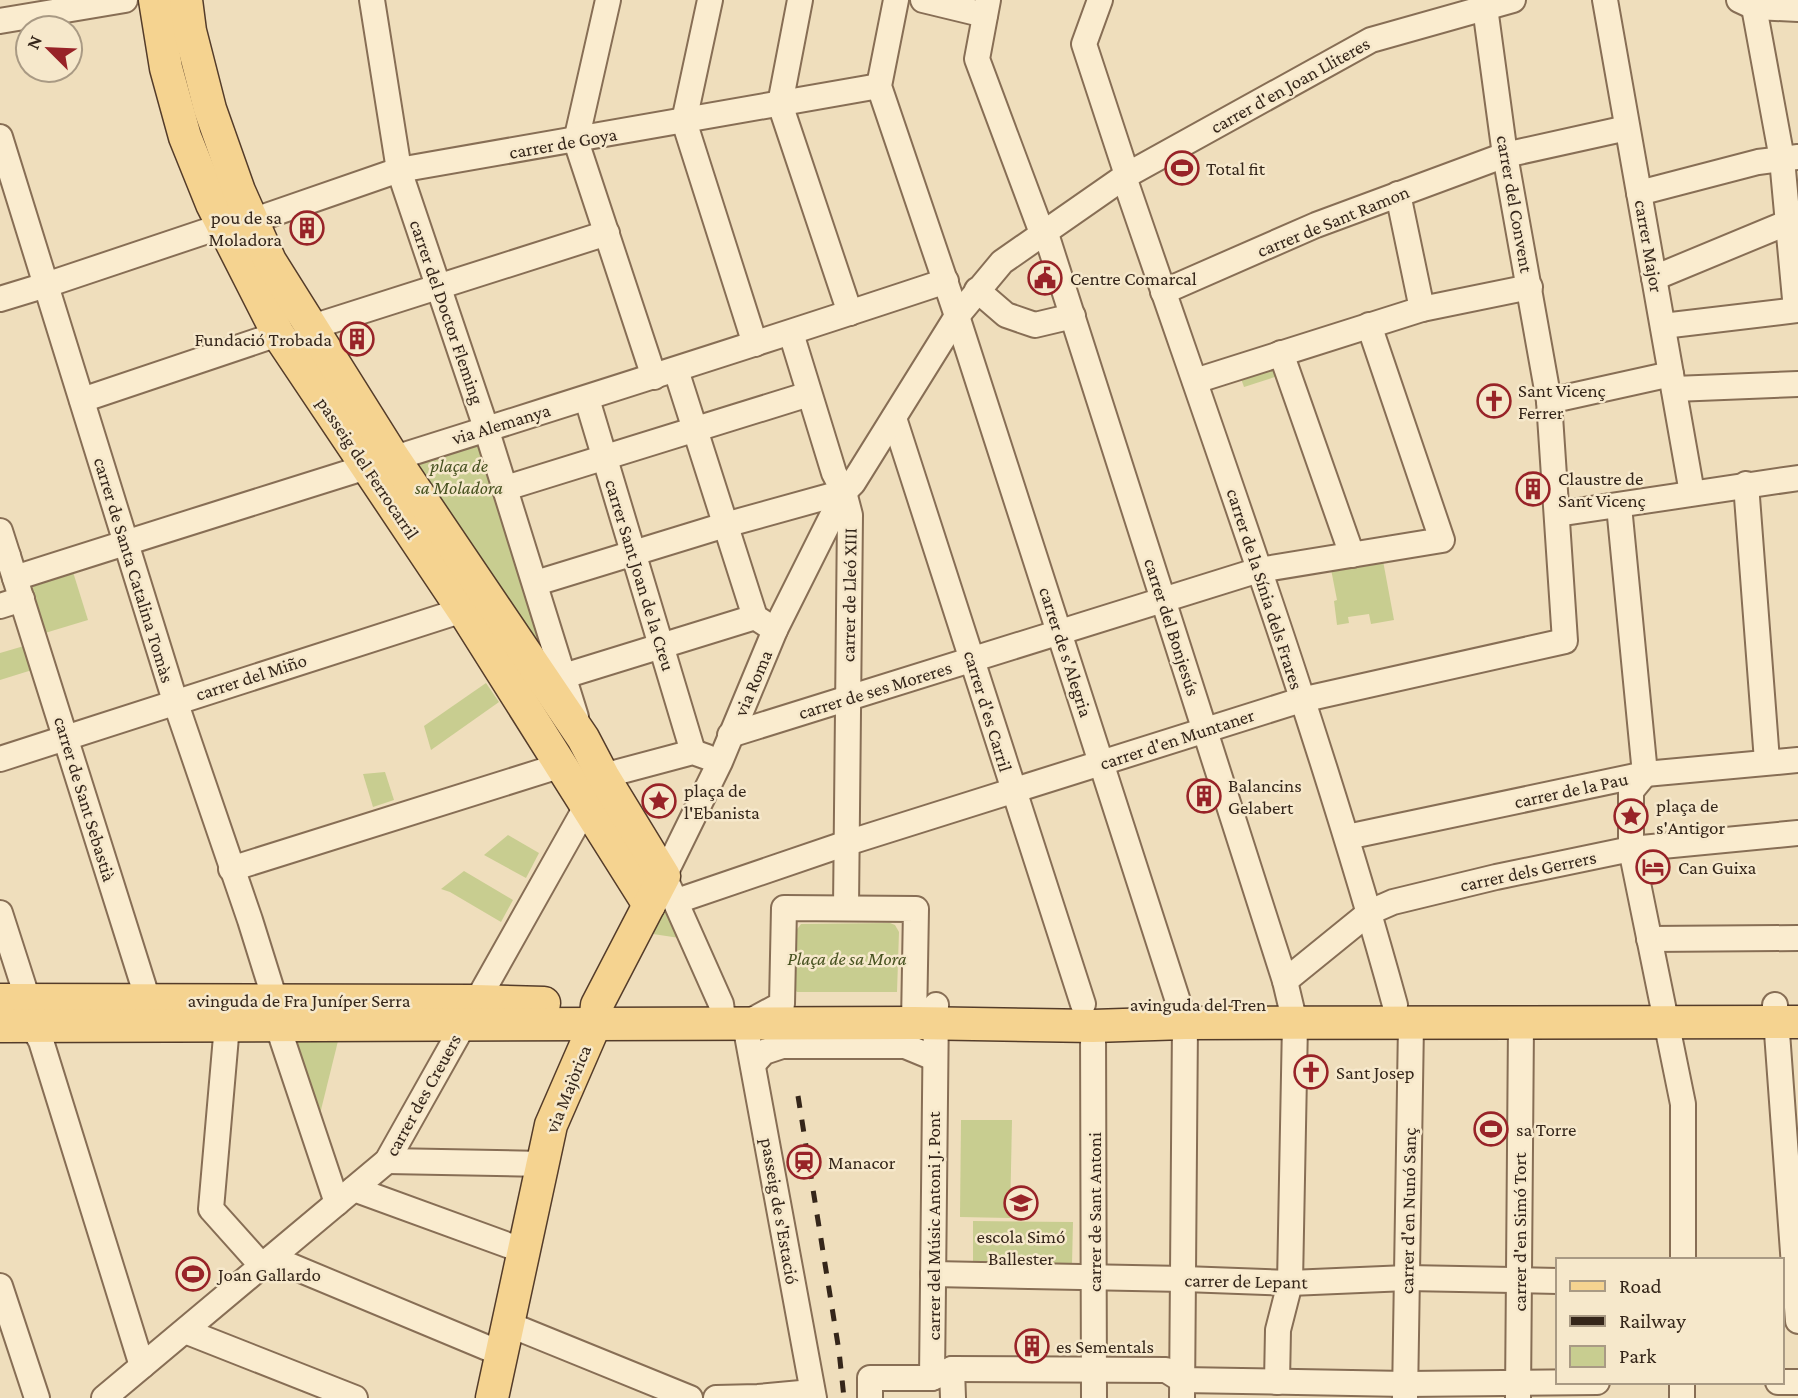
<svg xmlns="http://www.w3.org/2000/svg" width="1798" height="1398" viewBox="0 0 1798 1398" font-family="'Crimson Pro',serif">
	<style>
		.green { fill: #c8cd90 }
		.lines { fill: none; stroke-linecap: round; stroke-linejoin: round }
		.minor-casing { stroke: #876e55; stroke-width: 28 }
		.major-casing { stroke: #543c2a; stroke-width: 35 }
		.minor { stroke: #faeccf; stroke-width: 24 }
		.major { stroke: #f5d390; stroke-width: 32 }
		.rail { stroke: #35261a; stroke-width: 5; stroke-dasharray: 12 12; stroke-linecap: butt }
		.labels { text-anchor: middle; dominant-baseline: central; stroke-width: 5; stroke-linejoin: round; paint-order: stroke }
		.street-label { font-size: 19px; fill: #35261a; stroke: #f6e8cb }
		.poi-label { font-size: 19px; fill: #35261a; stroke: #f6e8cb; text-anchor: start }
		.park-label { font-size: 19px; font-style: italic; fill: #475220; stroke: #f6e8cb }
	</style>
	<rect width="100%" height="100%" fill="#efdebc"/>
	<g class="green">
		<path d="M1271 362 1281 375 1244 387 1239 373Z"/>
		<path d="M477 441 551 664 418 466 419 461Z"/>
		<path d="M1381 550 1394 620 1371 624 1369 614 1348 617 1349 623 1337 625 1334 601 1337 600 1329 559Z"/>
		<path d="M73 572 88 620 45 633 32 590 34 585Z"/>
		<path d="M24 646 32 670 0 680V653Z"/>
		<path d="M486 683 499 702 431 750 424 726Z"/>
		<path d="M385 772 394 800 373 807 363 774Z"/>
		<path d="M508 835 539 853 526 878 484 855Z"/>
		<path d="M464 871 513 900 501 922 450 892 441 889Z"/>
		<path d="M664 909 672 910 686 939 653 934Z"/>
		<path d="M890 923 895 925 899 932 897 992H797L795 990V932L801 924Z"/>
		<path d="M339 1037 319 1118 294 1038Z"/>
		<path d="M961 1120H1012L1010 1218 960 1217Z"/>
		<path d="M973 1221 1073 1222 1072 1264 973 1263Z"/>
	</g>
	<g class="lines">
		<defs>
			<g id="minor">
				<path d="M372 0 399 170 486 428 576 717"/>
				<path d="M608 0 576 141 654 377"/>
				<path d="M710 0 684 121 755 344"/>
				<path d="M800 0 780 104 850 313"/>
				<path d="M896 0 879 86 957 316 1185 1023 1182 1398"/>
				<path d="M923 0 985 15"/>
				<path d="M988 0 977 59 1042 233 1048 240 1285 981 1295 1023 1290 1283 1278 1330 1277 1382"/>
				<path d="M1100 0 1084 44 1127 175"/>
				<path d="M1605 0 1692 493"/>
				<path d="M1739 0 1754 7 1798 9"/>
				<path d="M1754 7 1782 159 1796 310"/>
				<path d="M0 21 125 0"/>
				<path d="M0 137 175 701 250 920 275 1000"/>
				<path d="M1124 177C1218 452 1318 725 1395 1005"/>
				<path d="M1639 193 1758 162 1798 157"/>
				<path d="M1398 194 1422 309"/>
				<path d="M252 221 399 170 879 86"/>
				<path d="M1654 278 1789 222 1798 221"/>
				<path d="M977 290 1006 315 1035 325 1073 316"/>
				<path d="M1163 292 1316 225 1505 155 1627 128"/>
				<path d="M0 299 46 285 222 226"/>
				<path d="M1663 326 1798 310"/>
				<path d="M312 327 607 233"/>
				<path d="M791 333 834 473 844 492 850 515 846 908"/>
				<path d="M1281 353 1352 555"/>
				<path d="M676 370 755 617 775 630"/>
				<path d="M1195 381 1422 309 1530 287"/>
				<path d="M1674 389 1798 384"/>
				<path d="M587 399 693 752"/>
				<path d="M82 400 278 334"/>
				<path d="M1549 401 1671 374"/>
				<path d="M894 418 1083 1004"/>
				<path d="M1746 484 1767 761"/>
				<path d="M506 488 809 394"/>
				<path d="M1619 506 1645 774 1631 791V849L1683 1104V1260"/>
				<path d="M1557 514 1798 478"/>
				<path d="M0 531 8 556"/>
				<path d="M0 559 8 556 148 1000"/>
				<path d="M15 578C325 479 637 384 946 281"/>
				<path d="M536 583 725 525 844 492"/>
				<path d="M0 606 22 599"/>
				<path d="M564 676 755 617"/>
				<path d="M730 735 1259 570 1442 540 1369 325"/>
				<path d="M0 759 463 610"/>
				<path d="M603 776 693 752 707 757"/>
				<path d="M1347 837 1645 774 1798 760"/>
				<path d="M231 869 562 765"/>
				<path d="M677 901 847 843 1301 700 1565 641 1549 401 1505 155 1484 0"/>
				<path d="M0 913 28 1000"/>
				<path d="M1649 939 1798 938"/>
				<path d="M1285 981 1370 912 1393 902 1496 877 1631 849 1798 833"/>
				<path d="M1775 1005 1798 1321"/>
				<path d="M277 1024 337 1203"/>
				<path d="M724 1024 721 1004 664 876 720 762 775 630 844 492 853 483 957 316 1002 262 1127 175 1371 40 1513 0"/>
				<path d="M227 1025 211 1209 262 1266"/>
				<path d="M1093 1026 1094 1398"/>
				<path d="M33 1027 41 1041 142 1366"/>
				<path d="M753 1064 764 1052 782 1046H905L934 1058"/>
				<path d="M387 1161 543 1164"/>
				<path d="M354 1189 524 1251"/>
				<path d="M272 1258 502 1354"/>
				<path d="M933 1274 1184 1279 1290 1283 1407 1278 1558 1281"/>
				<path d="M0 1286 37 1398"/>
				<path d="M508 1324 690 1398"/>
				<path d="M185 1331 355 1398"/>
				<path d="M952 1369 1166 1370 1182 1380 1406 1384 1597 1382"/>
				<path d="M932 1378 936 1005"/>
				<path d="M1778 1382H1798"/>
				<path d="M1518 1397 1521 1024"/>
				<path d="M104 1398 387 1161 586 807"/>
				<path d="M716 1398 758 1397 812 1392"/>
				<path d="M814 1398 745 1024 782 1004 784 908 916 909 914 1023"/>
				<path d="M870 1398V1378H932L952 1369 953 1398"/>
				<path d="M1405 1398 1411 1024"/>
				<path d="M1682 1398V1382"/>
			</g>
			<g id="major">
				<path d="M155 0 166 68 185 137 212 204 278 334 463 610 649 905"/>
				<path d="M186 0 190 31 210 109 239 191 270 261 393 457 583 738 603 776 664 876 597 1005 595 1024 551 1125 492 1398"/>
				<path d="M0 1000 475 1001 544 1003"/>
				<path d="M0 1026 914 1023 1093 1026 1185 1023 1798 1022"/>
			</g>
		</defs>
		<use href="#minor" class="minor-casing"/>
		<use href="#major" class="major-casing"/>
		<use href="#minor" class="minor"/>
		<use href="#major" class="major"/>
		<path class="rail" d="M798 1096 839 1351 844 1398"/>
	</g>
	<defs>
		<symbol id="stadium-ring" viewBox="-11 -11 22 22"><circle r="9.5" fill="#f6e8cb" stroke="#982328" stroke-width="1.5"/><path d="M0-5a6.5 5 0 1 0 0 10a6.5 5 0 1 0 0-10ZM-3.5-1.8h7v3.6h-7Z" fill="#982328"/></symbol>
		<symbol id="building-ring" viewBox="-11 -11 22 22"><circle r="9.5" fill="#f6e8cb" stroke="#982328" stroke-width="1.5"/><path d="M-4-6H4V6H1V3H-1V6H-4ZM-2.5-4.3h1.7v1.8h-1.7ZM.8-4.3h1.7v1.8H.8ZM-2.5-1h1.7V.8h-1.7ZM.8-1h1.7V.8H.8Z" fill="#982328"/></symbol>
		<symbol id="civic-ring" viewBox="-11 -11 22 22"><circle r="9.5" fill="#f6e8cb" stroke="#982328" stroke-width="1.5"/><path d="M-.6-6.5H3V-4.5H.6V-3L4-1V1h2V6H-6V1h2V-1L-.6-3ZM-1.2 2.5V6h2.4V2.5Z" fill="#982328"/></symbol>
		<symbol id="church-ring" viewBox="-11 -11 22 22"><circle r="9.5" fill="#f6e8cb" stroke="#982328" stroke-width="1.5"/><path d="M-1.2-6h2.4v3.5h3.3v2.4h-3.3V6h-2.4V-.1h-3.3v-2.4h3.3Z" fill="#982328"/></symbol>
		<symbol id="sight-ring" viewBox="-11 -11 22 22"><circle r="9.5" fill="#f6e8cb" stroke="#982328" stroke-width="1.5"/><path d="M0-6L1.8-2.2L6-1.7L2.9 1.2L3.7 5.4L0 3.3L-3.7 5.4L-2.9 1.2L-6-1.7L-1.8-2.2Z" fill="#982328"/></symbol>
		<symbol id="hotel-ring" viewBox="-11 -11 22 22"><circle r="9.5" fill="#f6e8cb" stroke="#982328" stroke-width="1.5"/><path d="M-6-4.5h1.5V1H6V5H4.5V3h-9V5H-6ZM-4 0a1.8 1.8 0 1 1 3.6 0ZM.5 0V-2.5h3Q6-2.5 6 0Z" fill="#982328"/></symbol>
		<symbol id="station-ring" viewBox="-11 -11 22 22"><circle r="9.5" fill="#f6e8cb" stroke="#982328" stroke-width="1.5"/><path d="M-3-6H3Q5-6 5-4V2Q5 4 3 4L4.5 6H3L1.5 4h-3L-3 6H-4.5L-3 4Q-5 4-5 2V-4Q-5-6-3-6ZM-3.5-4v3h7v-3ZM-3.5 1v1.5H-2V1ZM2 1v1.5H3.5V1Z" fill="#982328"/></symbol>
		<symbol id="school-ring" viewBox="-11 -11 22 22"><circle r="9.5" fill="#f6e8cb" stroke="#982328" stroke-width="1.5"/><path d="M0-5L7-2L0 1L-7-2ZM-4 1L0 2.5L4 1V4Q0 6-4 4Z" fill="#982328"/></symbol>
	</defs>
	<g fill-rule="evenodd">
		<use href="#stadium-ring" x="1163" y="149" width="38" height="38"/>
		<use href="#building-ring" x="288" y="209" width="38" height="38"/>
		<use href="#civic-ring" x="1026" y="259" width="38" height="38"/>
		<use href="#building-ring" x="338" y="320" width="38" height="38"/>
		<use href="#church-ring" x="1475" y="382" width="38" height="38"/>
		<use href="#building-ring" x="1514" y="470" width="38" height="38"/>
		<use href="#building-ring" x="1185" y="777" width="38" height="38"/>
		<use href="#sight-ring" x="640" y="782" width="38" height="38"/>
		<use href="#sight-ring" x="1612" y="797" width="38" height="38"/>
		<use href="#hotel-ring" x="1634" y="848" width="38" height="38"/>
		<use href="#church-ring" x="1292" y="1053" width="38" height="38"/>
		<use href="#stadium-ring" x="1472" y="1110" width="38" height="38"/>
		<use href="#station-ring" x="785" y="1143" width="38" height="38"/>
		<use href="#school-ring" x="1002" y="1184" width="38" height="38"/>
		<use href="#stadium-ring" x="174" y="1255" width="38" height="38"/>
		<use href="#building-ring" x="1013" y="1327" width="38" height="38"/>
	</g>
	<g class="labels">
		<g class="street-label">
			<text transform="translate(1290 85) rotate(-29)">carrer d'en Joan Lliteres</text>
			<text transform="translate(563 143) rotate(-10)">carrer de Goya</text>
			<text transform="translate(1515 204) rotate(80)">carrer del Convent</text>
			<text transform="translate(1333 221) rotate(-22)">carrer de Sant Ramon</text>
			<text transform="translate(1649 246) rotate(80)">carrer Major</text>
			<text transform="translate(447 312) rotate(71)">carrer del Doctor Fleming</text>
			<text transform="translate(501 424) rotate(-17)">via Alemanya</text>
			<text transform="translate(368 468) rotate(56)">passeig del Ferrocarril</text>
			<text transform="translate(134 570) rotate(73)">carrer de Santa Catalina Tomàs</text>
			<text transform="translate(640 575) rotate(73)">carrer Sant Joan de la Creu</text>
			<text transform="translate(1265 589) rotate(72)">carrer de la Sínia dels Frares</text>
			<text transform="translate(849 595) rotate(-89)">carrer de Lleó XIII</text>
			<text transform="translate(1172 627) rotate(72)">carrer del Bonjesús</text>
			<text transform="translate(1066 652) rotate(72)">carrer de s'Alegria</text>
			<text transform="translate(251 677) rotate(-18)">carrer del Miño</text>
			<text transform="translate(753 683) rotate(-67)">via Roma</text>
			<text transform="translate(875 690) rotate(-17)">carrer de ses Moreres</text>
			<text transform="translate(988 711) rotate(73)">carrer d'es Carril</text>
			<text transform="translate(1177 739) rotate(-18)">carrer d'en Muntaner</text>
			<text transform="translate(1571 790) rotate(-12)">carrer de la Pau</text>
			<text transform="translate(85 799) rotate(73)">carrer de Sant Sebastià</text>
			<text transform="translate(1528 871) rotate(-12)">carrer dels Gerrers</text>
			<text x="299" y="1000">avinguda de Fra Juníper Serra</text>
			<text x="1198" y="1004">avinguda del Tren</text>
			<text transform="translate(568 1089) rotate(-68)">via Majòrica</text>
			<text transform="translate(423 1095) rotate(-61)">carrer des Creuers</text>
			<text transform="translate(780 1211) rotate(80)">passeig de s'Estació</text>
			<text transform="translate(1408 1211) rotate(-89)">carrer d'en Nunó Sanç</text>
			<text transform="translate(1094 1212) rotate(-90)">carrer de Sant Antoni</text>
			<text transform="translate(933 1226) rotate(-90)">carrer del Músic Antoni J. Pont</text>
			<text transform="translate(1519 1232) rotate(-90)">carrer d'en Simó Tort</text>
			<text transform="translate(1246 1281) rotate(1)">carrer de Lepant</text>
		</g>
		<g class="poi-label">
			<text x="1206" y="168">Total fit</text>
			<text x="282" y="217" text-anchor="end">pou de sa<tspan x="282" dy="22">Moladora</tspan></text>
			<text x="1070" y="278">Centre Comarcal</text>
			<text x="332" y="339" text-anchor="end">Fundació Trobada</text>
			<text x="1518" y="390">Sant Vicenç<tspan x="1518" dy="22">Ferrer</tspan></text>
			<text x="1558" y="478">Claustre de<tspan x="1558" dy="22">Sant Vicenç</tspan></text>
			<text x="1228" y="785">Balancins<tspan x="1228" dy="22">Gelabert</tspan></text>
			<text x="684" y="790">plaça de<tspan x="684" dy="22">l'Ebanista</tspan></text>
			<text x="1656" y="805">plaça de<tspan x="1656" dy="22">s'Antigor</tspan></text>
			<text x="1678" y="867">Can Guixa</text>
			<text x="1336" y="1072">Sant Josep</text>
			<text x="1516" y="1129">sa Torre</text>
			<text x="828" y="1162">Manacor</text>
			<text x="1021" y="1236" text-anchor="middle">escola Simó<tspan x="1021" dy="22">Ballester</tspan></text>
			<text x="218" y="1274">Joan Gallardo</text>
			<text x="1056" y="1346">es Sementals</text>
		</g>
		<g class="park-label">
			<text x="459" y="465">plaça de<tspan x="459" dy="22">sa Moladora</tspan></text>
			<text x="847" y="958">Plaça de sa Mora</text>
		</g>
	</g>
	<rect x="1556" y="1258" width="228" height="126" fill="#f6e8cb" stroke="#a99a84" stroke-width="2"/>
	<rect x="1570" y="1281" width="35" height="10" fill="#f5d390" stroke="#a99a84" stroke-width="2"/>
	<text x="1619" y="1293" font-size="21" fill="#35261a">Road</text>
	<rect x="1570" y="1316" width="35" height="10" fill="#35261a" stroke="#a99a84" stroke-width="2"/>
	<text x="1619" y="1328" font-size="21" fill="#35261a">Railway</text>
	<rect x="1570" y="1346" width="35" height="21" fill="#c8cd90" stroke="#a99a84" stroke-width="2"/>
	<text x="1619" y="1363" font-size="21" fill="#35261a">Park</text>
	<g transform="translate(49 49) rotate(294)"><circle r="33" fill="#f6e8cb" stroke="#a99a84" stroke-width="2"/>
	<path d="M0-5L12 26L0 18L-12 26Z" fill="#982328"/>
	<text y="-10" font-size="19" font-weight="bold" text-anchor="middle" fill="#35261a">N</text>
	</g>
</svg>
